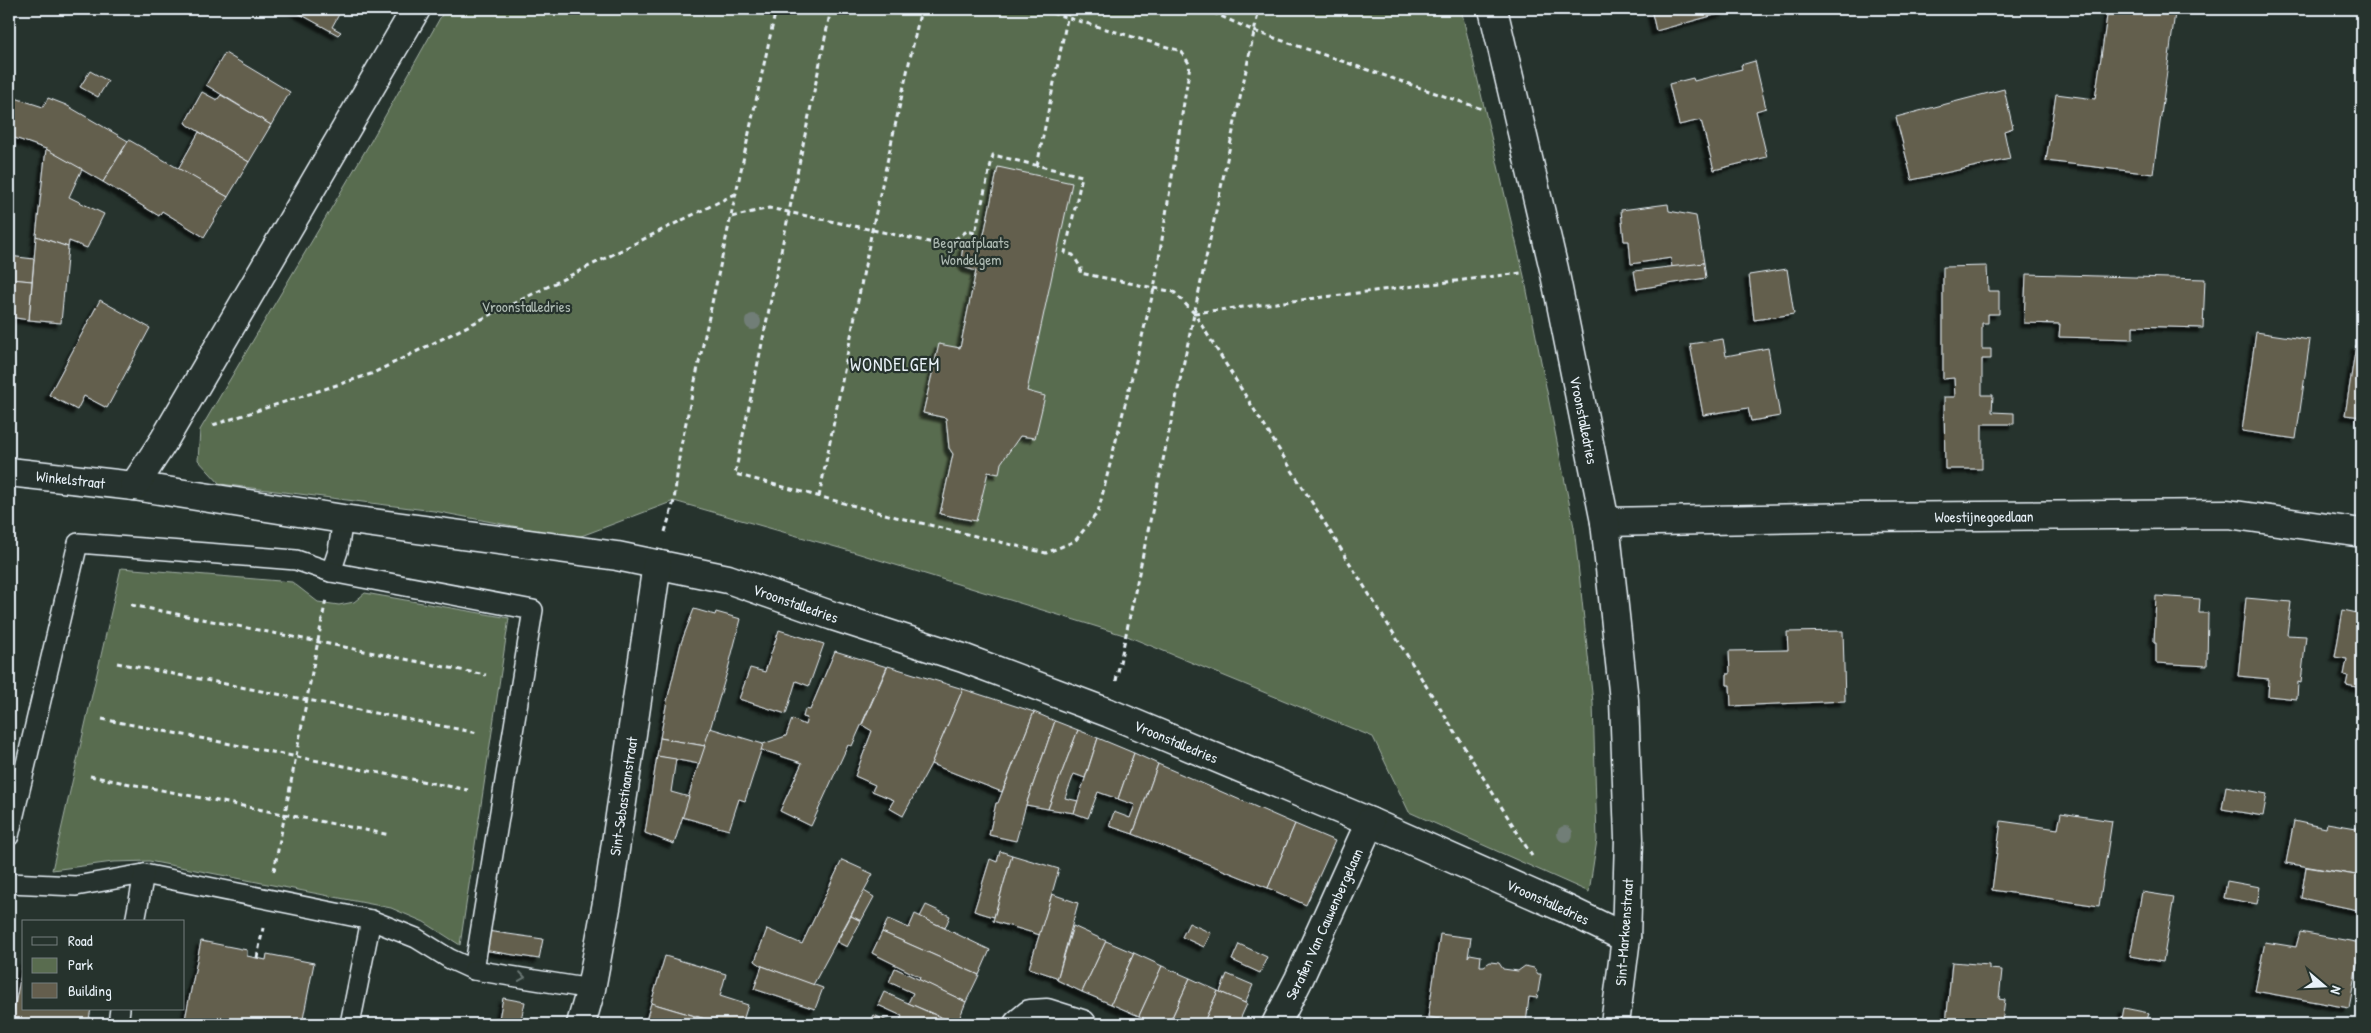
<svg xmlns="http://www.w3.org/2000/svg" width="2371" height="1033" viewBox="0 0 2371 1033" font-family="'Patrick Hand',sans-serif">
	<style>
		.green { fill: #596c4f; stroke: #a0aea4 }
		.building { fill: #645e4d; stroke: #e8f1f8; filter: url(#shadow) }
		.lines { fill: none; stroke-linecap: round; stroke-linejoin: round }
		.lane-casing { stroke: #e8f1f8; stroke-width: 22 }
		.street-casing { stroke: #e8f1f8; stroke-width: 31 }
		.secondary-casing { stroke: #e8f1f8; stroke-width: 31 }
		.path { stroke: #e8f1f8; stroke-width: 3; stroke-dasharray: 5 4; stroke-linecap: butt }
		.lane { stroke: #26332d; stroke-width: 19 }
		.street { stroke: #26332d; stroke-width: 28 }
		.secondary { stroke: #26332d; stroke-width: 28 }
		.tree { fill: #717e77 }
		.oneway { stroke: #6a7674 }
		.labels { text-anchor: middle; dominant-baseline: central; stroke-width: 4.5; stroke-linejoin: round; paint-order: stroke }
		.park-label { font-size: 15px; fill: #afbcb4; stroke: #26332d }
		.street-label { font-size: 15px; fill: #e8f1f8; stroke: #26332d }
		.quarter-label { font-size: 18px; letter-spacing: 1px; fill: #e8f1f8; stroke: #26332d }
	</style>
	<defs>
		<filter id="shadow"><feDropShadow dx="-4.5" dy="4.5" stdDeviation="1" flood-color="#0009"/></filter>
	</defs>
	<rect width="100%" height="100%" fill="#26332d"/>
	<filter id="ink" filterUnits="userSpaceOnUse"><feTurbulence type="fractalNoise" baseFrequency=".02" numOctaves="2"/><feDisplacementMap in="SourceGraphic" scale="10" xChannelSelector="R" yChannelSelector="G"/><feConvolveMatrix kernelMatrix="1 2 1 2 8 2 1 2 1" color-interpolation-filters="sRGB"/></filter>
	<g filter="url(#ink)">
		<g class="green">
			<path d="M445 9H1461L1524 276 1574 527 1593 702 1597 840 1589 892 1409 812 1373 737 1127 636 850 551 674 501 576 538 434 511 220 484 198 460 200 430 371 141Z"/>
			<path d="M121 568 292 582 318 602 339 605 354 602 365 593 509 618 460 945 424 922 391 908 149 861 113 862 52 870Z"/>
		</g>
		<g class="building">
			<path d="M291 9H342L332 27 341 32 338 35Z"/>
			<path d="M1651 9H1727H1725L1726 12 1656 31Z"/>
			<path d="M2108 9H2145L2175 13 2153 174 2046 161 2056 94 2095 99Z"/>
			<path d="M225 53 290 92 271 125 206 85Z"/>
			<path d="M1755 61 1766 108 1756 111 1767 157 1714 170 1701 120 1679 125 1669 84 1693 78 1694 81 1742 69 1741 65Z"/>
			<path d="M90 71 108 81 98 97 80 87Z"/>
			<path d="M2004 89 2013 128 2004 131 2010 159 1912 180 1896 117Z"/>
			<path d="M202 92 217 100 221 95 271 125 249 162 185 123Z"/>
			<path d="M9 96 43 107 48 98 66 105 128 141 103 182 46 149 9 136Z"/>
			<path d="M199 132 249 162 228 197 178 169Z"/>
			<path d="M129 140 228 197 204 237 162 211 159 216 103 182Z"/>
			<path d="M46 149 82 169 69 197 104 214 87 248 69 241 68 247 36 236Z"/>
			<path d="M998 167 1072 183 1027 391 1045 396 1035 438 1020 436 1001 463 999 474 988 472 976 521 940 514 953 454 949 448 946 418 923 413 939 344 960 348 976 271 966 268 961 260 963 247 971 241 982 244Z"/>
			<path d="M1668 204 1669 211 1696 216 1704 263 1672 268 1671 258 1631 264 1629 241H1624L1621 210Z"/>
			<path d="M36 236 68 247 61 323 29 320Z"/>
			<path d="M9 256 34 259 32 281 9 279Z"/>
			<path d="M1704 263 1706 278 1637 289 1634 271Z"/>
			<path d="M1987 266 1988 291H1999V314H1988V323H1982V349H1991V359H1982V395H1993L1992 412 2014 413V424H1982V469H1945L1944 397H1955L1954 378 1943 379V267Z"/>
			<path d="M1787 269 1794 314 1754 320 1749 275Z"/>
			<path d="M2026 274 2205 279 2203 328 2133 326V339L2059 337 2060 324 2024 323Z"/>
			<path d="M12 279 32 281 29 320 9 317Z"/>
			<path d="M100 300 150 328 107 408 84 396 77 410 49 395Z"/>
			<path d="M2256 332 2310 340 2296 439 2242 431Z"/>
			<path d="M1723 339 1726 356 1768 348 1780 416 1751 421 1748 408 1703 415 1690 344Z"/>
			<path d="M2356 345 2362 346V417L2345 415Z"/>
			<path d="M2156 596 2200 599 2199 613H2208L2207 666 2156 663V643H2154Z"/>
			<path d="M2246 598 2291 602 2287 635 2306 636 2301 683 2298 682 2297 699 2268 696 2269 679 2238 676Z"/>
			<path d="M694 609 715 615 716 612 741 619 728 669 705 746 660 738 667 701 681 643Z"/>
			<path d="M2343 610 2362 614V688L2346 685 2348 676 2344 675 2347 659 2335 657Z"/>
			<path d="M779 630 824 644 809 686 796 681 786 714 739 699 750 668 765 672Z"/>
			<path d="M1843 631 1845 701 1731 706 1730 685H1727V674H1730L1729 651 1788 650 1787 632Z"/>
			<path d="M835 651 887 667 852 746 848 745 811 826 780 811 802 763 759 749 763 744 786 736 792 719 805 725 807 718 803 717 805 709 810 710Z"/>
			<path d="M888 666 963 689 931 764 903 816 889 808 894 800 872 791 875 785 855 776 872 731 862 725Z"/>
			<path d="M963 689 1034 712 1002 792 931 764Z"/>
			<path d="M1034 712 1055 721 1026 805 1016 841 989 835 996 803H998Z"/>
			<path d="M1055 721 1078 730 1048 809 1026 805Z"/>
			<path d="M710 728 763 744 745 801 739 799 729 830 682 817Z"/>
			<path d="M1078 730 1098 738 1085 778 1074 774 1065 798 1078 801 1074 813 1048 809Z"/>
			<path d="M660 738 705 746 699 764 657 756Z"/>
			<path d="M1098 738 1134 753 1118 799 1098 792 1088 818 1074 813Z"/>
			<path d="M1134 753 1158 764 1133 834 1109 826 1114 812 1130 818 1135 805 1118 799Z"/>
			<path d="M657 756 676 759 671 792 689 797 674 844 645 833Z"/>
			<path d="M1158 764 1295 824 1268 888 1133 834Z"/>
			<path d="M2226 786 2267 794 2263 816 2222 809Z"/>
			<path d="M2061 813 2112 821 2099 906 1992 890 2001 821 2058 829Z"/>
			<path d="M2294 821 2326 828 2327 823 2362 829V876L2286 863Z"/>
			<path d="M1295 824 1335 841 1306 905 1268 888Z"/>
			<path d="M1000 851 1012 855 994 917 974 911 990 859 997 862Z"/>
			<path d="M1012 855 1059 869 1040 935 993 921Z"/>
			<path d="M842 860 873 874 813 985 762 966 755 961 767 929 802 944Z"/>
			<path d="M2306 867 2362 876V911L2301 898Z"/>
			<path d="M2227 881 2260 887 2257 904 2224 898Z"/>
			<path d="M864 891 874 897 861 921 851 916Z"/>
			<path d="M2142 892 2174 897 2163 962 2130 956Z"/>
			<path d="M1052 894 1078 903 1057 980 1056 977 1029 968Z"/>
			<path d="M926 905 950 916 945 928 920 917Z"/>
			<path d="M915 914 990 950 979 975 882 932 888 919 909 928Z"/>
			<path d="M851 916 861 921 847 947 837 942Z"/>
			<path d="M1189 923 1211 933 1204 947 1182 937Z"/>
			<path d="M1073 926 1106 941 1082 992 1057 980Z"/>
			<path d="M487 931 543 939 539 959 483 950Z"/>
			<path d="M882 932 979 975 966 1002 919 980 920 977 872 953Z"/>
			<path d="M2300 932 2361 943 2349 1008 2255 991 2265 942 2296 947Z"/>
			<path d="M1440 934 1471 938 1468 957 1470 954 1481 956 1480 966H1484L1490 962 1499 963 1503 969 1518 971 1525 966 1534 968 1538 974H1541L1537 998 1529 997 1526 1024H1439V1019L1428 1017Z"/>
			<path d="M201 941 247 950V956L266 960 267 954 314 963 302 1024H184Z"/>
			<path d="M1106 941 1134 953 1111 1004 1082 992Z"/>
			<path d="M1239 944 1267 957 1260 973 1232 960Z"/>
			<path d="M1134 953 1162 966 1139 1016 1111 1004Z"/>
			<path d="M665 956 726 974 720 996 748 1005 742 1024H722L651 1003Z"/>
			<path d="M24 960V1009H91L88 1024H11Z"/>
			<path d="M1952 962 1989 965V969L2002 970 1999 999 2005 1000 2002 1024H1946Z"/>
			<path d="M762 966 823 988 815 1009 754 989Z"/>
			<path d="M1162 966 1190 978 1169 1024H1155L1139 1016Z"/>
			<path d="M895 968 966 1002 957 1024 908 1003 913 993 889 982Z"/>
			<path d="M1227 974 1253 985 1245 1003 1220 992Z"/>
			<path d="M1190 978 1218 991 1203 1024H1169Z"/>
			<path d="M1218 991 1247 1004 1238 1024H1203Z"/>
			<path d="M884 992 908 1003 956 1024H898L902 1016 878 1005Z"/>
			<path d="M503 998 525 1002 520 1024H498Z"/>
			<path d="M651 1003 722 1024H645Z"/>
			<path d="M2124 1008 2149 1013 2146 1024H2121Z"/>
			<path d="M874 1015 894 1024H869Z"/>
		</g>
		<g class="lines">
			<defs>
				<g id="lane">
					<path d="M331 572 338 551 343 519"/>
					<path d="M9 836 78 543 296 560 331 572 533 610 474 970 450 959 416 938 371 920 144 874 76 886 9 883"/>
					<path d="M135 922 144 874"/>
					<path d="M474 970 591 989"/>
					<path d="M118 1024 120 1009"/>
					<path d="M350 1024 371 920"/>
				</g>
				<g id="street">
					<path id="s1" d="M9 472 134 486 343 519 617 556 728 579 833 616 963 658 1109 713 1370 822 1564 908 1626 938"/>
					<path d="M134 486 163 442 416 9"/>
					<path id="s2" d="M1605 522 1858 517 2228 514 2362 533"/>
					<path id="s3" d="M581 1024 591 989 608 897 657 564"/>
					<path d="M1018 1024 1030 1014 1047 1013 1082 1024"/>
					<path id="s4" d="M1276 1024 1299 979 1370 822"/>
				</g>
				<g id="secondary">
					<path id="s5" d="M1493 9 1554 269 1605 522 1624 700 1629 839 1626 938 1615 1024"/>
				</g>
			</defs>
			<use href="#lane" class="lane-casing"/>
			<use href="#street" class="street-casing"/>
			<use href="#secondary" class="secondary-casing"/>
			<g class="path">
				<path d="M831 9 735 474 896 517 1046 553 1075 541 1098 512 1154 289 1190 65 1181 51 1038 9"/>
				<path d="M1205 9 1254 31 1482 109"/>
				<path d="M1037 166 1069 9"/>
				<path d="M732 217 769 208 953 247 954 240 967 231 975 233 993 155 1082 176 1065 253 1073 255 1081 268 1080 273 1174 292 1194 313 1532 856"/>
				<path d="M1194 313 1521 273"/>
				<path d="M213 425 371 374 737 193"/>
				<path d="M819 497 872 230 921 9"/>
				<path d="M665 532 674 501 680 450 776 9"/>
				<path d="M131 605 486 675"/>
				<path d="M117 663 478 733"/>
				<path d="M1116 681 1259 9"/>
				<path d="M102 719 468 790"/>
				<path d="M90 776 390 835"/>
				<path d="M274 871 326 599"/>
				<path d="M257 958 263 928"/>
			</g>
			<use href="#lane" class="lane"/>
			<use href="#street" class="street"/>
			<use href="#secondary" class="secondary"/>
		</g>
		<g class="tree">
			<circle cx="753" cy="322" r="8"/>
			<circle cx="1565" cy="834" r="8"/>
		</g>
		<defs><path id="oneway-chevron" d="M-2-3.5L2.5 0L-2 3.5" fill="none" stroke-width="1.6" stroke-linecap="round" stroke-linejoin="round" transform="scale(1.25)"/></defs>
		<use class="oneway" href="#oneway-chevron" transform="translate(522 977) rotate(8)"/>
	</g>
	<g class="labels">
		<g class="park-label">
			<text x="971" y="242">Begraafplaats<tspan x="971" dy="17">Wondelgem</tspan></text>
			<text x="526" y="306">Vroonstalledries</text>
		</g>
		<g class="street-label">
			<text stroke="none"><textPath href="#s5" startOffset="421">Vroonstalledries</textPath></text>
			<text stroke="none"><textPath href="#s1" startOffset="62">Winkelstraat</textPath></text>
			<text stroke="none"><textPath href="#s2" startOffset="379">Woestijnegoedlaan</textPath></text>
			<text stroke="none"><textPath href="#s1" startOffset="799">Vroonstalledries</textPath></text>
			<text stroke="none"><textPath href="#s1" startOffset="1204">Vroonstalledries</textPath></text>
			<text stroke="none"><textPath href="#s3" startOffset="232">Sint-Sebastiaanstraat</textPath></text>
			<text stroke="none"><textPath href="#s1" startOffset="1609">Vroonstalledries</textPath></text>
			<text stroke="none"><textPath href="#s4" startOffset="111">Serafien Van Cauwenbergelaan</textPath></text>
			<text transform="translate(1624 932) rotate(-86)">Sint-Markoenstraat</text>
		</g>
		<g class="quarter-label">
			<text x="895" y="364">WONDELGEM</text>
		</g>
	</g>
	<rect width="2371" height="1033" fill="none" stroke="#26332d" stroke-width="30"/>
	<rect x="15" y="15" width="2341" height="1003" fill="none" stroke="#e8f1f8" stroke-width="2" filter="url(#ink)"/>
	<rect x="22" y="920" width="162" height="90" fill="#26332d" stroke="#747f7e"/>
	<rect x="32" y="937" width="25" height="8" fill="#26332d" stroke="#747f7e"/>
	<text x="68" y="946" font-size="15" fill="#e8f1f8">Road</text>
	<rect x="32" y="958" width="25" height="15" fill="#596c4f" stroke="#747f7e"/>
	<text x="68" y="970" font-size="15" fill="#e8f1f8">Park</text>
	<rect x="32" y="983" width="25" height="15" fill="#645e4d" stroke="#747f7e"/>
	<text x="68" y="996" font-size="15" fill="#e8f1f8">Building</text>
	<g transform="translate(2324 986) rotate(109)" stroke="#26332d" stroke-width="4" paint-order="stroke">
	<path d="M0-4L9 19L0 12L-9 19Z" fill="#e8f1f8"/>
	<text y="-8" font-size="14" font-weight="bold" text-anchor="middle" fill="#e8f1f8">N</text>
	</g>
</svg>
